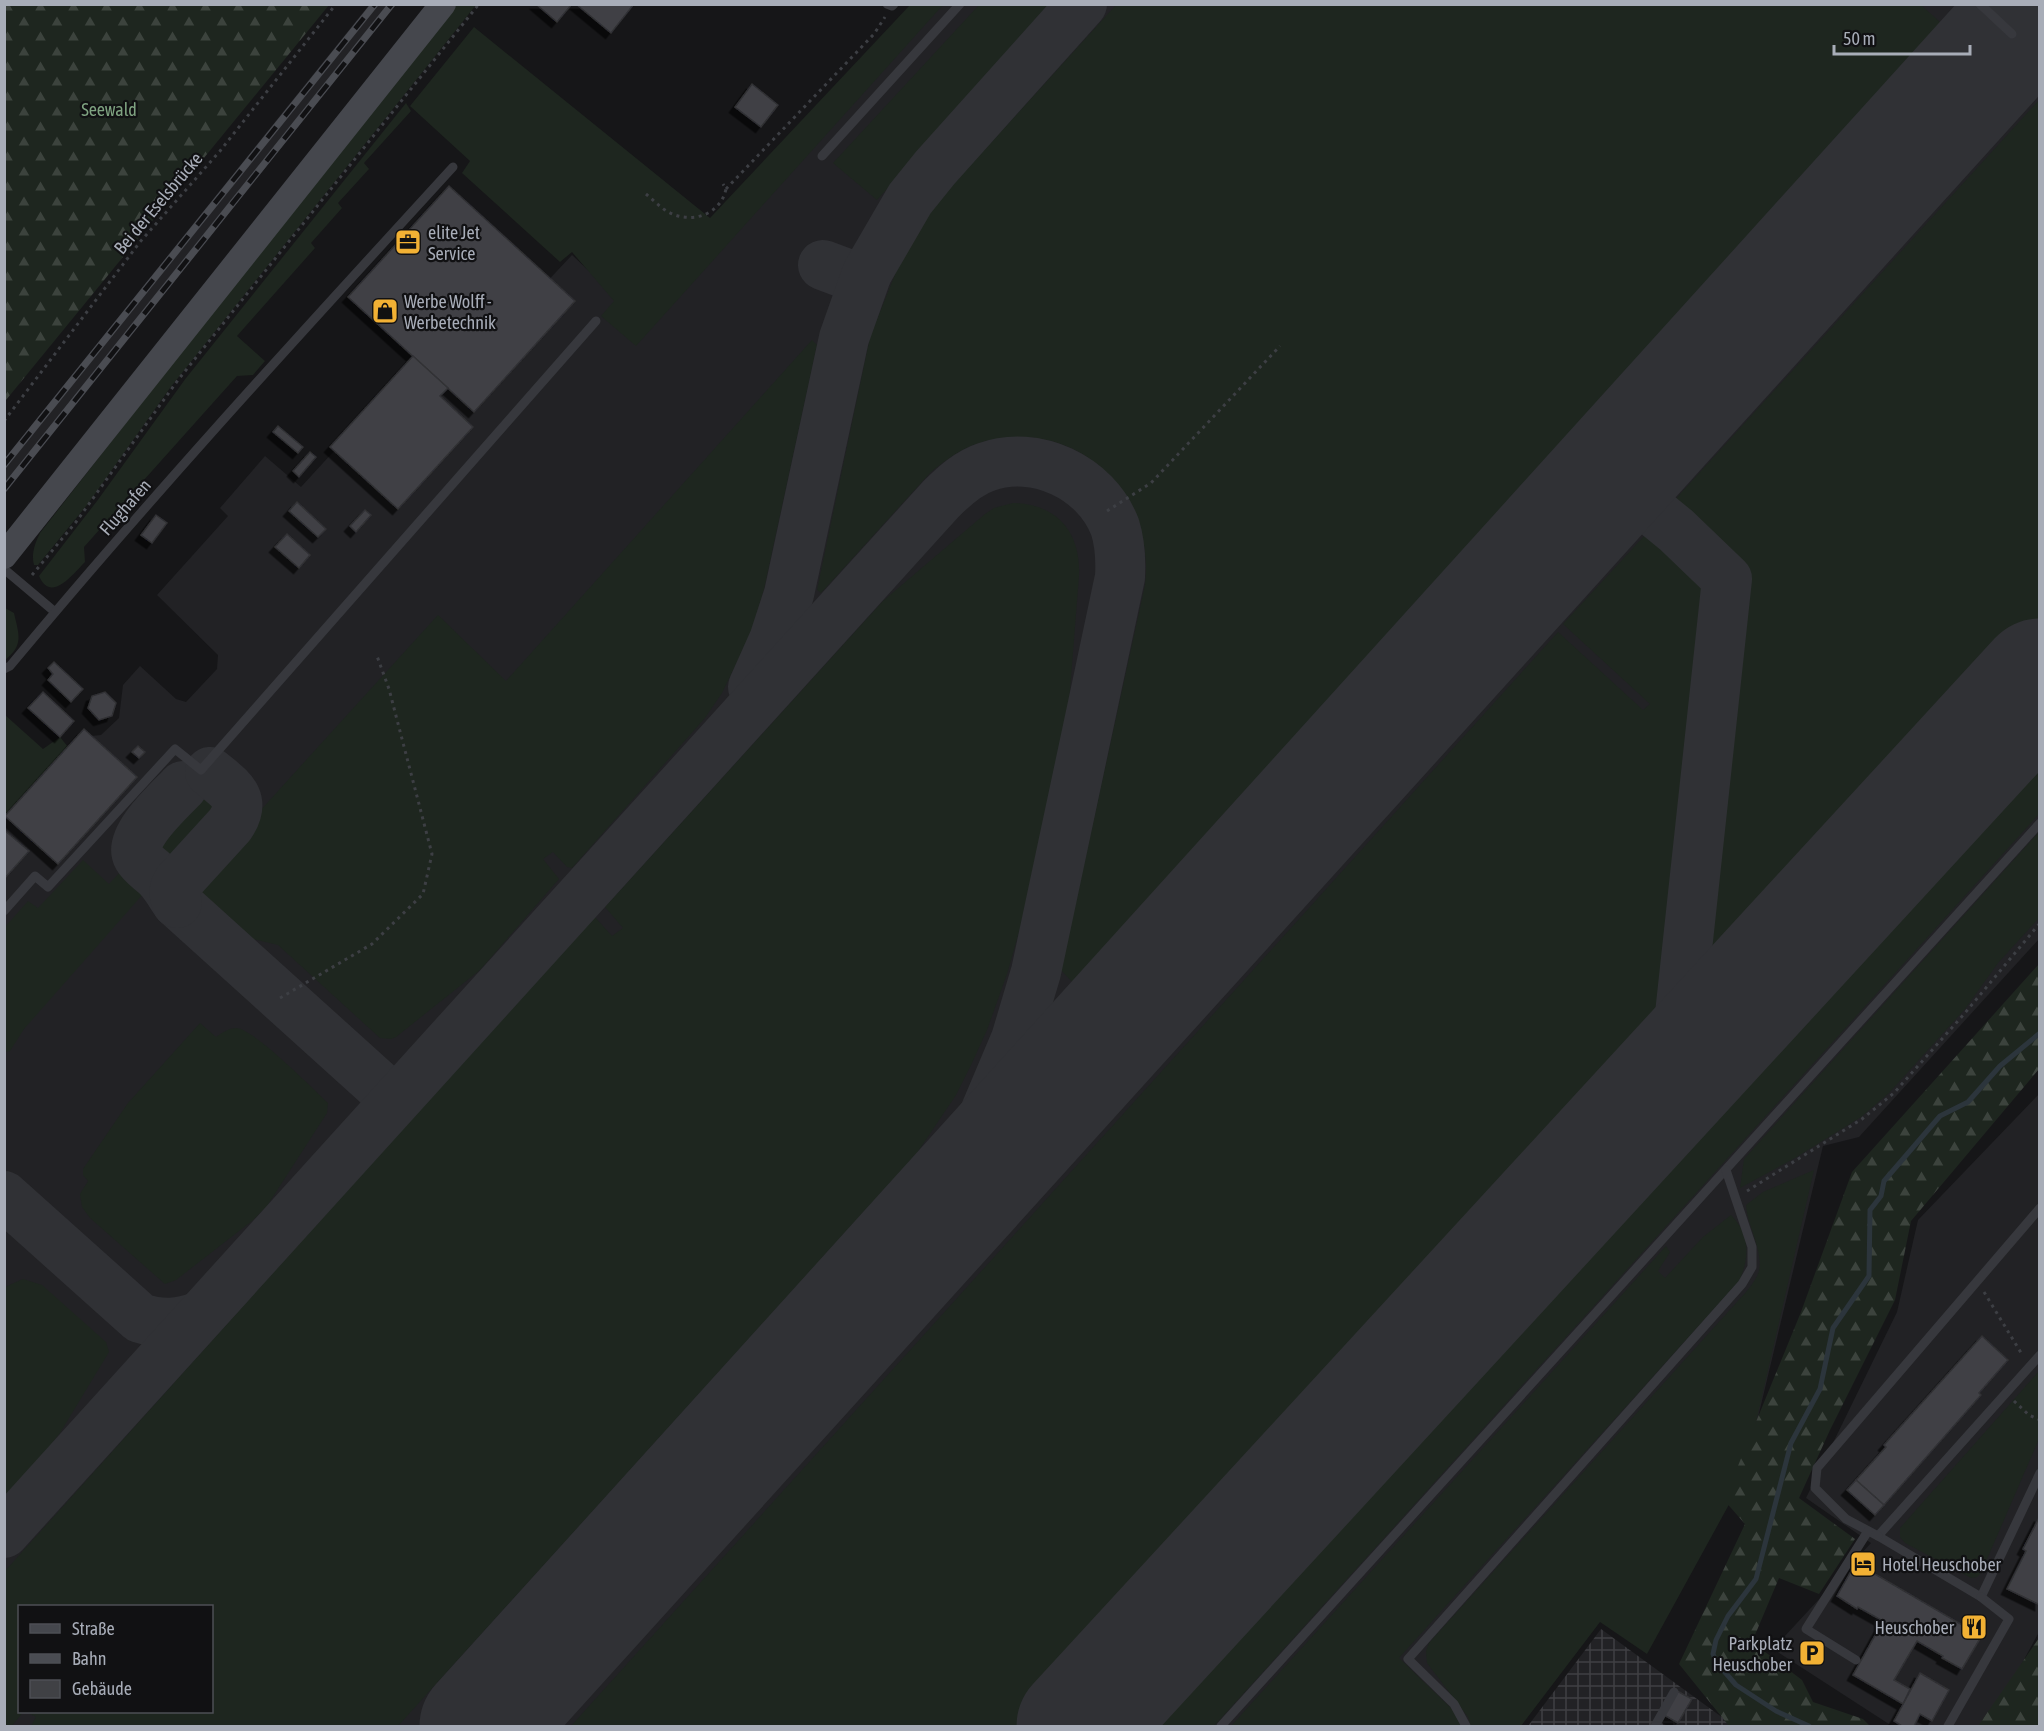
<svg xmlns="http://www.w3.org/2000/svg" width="2044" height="1731" viewBox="0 0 2044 1731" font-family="'Asap Condensed',sans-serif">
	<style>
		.built { fill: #222225; fill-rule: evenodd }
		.industrial { fill: url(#industrial-grid) }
		.grass { fill: #1e261f }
		.forest { fill: url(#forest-firs) }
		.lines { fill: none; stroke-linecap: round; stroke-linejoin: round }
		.stream { stroke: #2c353c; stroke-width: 5 }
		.taxiway { stroke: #303135; stroke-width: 50 }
		.runway { stroke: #303135; stroke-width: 123 }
		.building { fill: #404145; stroke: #303034; stroke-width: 1.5; filter: url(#shadow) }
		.path { stroke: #3d3f44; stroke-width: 3; stroke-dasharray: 3 4.5; stroke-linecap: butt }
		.lane { stroke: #37383d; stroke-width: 9 }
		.secondary { stroke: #45474d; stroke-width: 26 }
		.rail-casing { stroke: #4a4c52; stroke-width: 7 }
		.rail { stroke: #111113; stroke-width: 4.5; stroke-dasharray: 14; stroke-linecap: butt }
		.labels { text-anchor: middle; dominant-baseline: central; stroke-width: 4.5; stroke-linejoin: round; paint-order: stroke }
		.park-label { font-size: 18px; fill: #7fa381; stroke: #111113 }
		.street-label { font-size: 18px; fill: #a8adb8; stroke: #111113 }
		.poi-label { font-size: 18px; fill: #a8adb8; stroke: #111113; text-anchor: start }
	</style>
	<defs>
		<pattern id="industrial-grid" width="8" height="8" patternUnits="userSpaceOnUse" patternTransform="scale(1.5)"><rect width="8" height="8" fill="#222225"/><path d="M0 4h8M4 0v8" fill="none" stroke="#3f3f43"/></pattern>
		<pattern id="forest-firs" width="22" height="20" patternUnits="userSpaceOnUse" patternTransform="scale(1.5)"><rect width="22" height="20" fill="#1e261f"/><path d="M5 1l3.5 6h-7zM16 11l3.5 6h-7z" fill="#3c433d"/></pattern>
		<filter id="shadow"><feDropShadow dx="-5.5" dy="5.5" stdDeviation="0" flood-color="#0009"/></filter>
	</defs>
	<rect width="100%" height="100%" fill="#161618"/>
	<g class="built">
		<path d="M369 5H396L5 492V458Z"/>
		<path d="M917 5H2039V939L1859 1137 1823 1146 1743 1480 1599 1617 1517 1726H5L4 816 91 736 101 735 119 718 123 685 140 666 176 699 186 702 217 669 218 655 157 595 228 516 220 508 265 456 301 487 334 451 330 447 413 356 448 387 572 255 635 314ZM20 1606H212V1712H20Z"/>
		<path d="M2039 1094V1632L2003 1698 1982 1726H1892L1773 1649 1871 1543 1806 1498 1897 1312 1918 1220Z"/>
	</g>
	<path class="industrial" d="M1601 1629 1734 1726H1528Z"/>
	<g class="grass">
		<path d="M452 5H476L170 388 87 505 38 565H34C31 554 35 543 40 533Z"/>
		<path d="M910 5H943L636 346 601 316 614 301 572 252 560 262 462 173 470 161 410 106 474 27 710 218Z"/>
		<path d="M979 5H1052L877 200 833 163Z"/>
		<path d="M1921 5 1941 23 1075 985 1061 970 1145 585C1156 488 1071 413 976 444 959 450 944 461 930 473L821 593 817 590 870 337 906 247 940 199 1116 5Z"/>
		<path d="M2039 100V814L1214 1726H571L1558 632 1643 710 1650 704 1563 624 1658 521 1698 548 1706 537 1671 504Z"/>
		<path d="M406 103 411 111 364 163 369 169 338 203 342 208 311 243 315 248 237 336 265 361 253 375 237 376 84 547 85 562C74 573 51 604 39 576L97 501 186 378Z"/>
		<path d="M812 340 817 345 764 589 751 633 722 693 705 718 572 868 567 867 553 852 543 859 559 879 480 970 396 1037 391 1039 380 1038 278 945 241 936 188 890 438 615 506 681Z"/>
		<path d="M1013 503C1058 504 1081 533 1079 576L1069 703 1021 925 1007 974 987 1030 972 1063 956 1095 917 1153 398 1726H31L36 1717 27 1712H212V1606H20V1712H23L12 1726H5V1571L594 916 612 936 623 928 605 907 883 601 985 514 994 508Z"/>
		<path d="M5 608 14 613C19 635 24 645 5 660Z"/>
		<path d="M5 715 43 749 60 737 68 747 5 816Z"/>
		<path d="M208 777 227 797V808L175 864 161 860 150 851V840Z"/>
		<path d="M2039 832V918L1998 963 1965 1009 1889 1093 1861 1117 1795 1158 1740 1188 1744 1159Z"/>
		<path d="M83 860 109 884 122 870 132 867 143 876 144 893 24 1029 10 1051 5 1052V927L28 901 38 908Z"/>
		<path d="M200 1023 216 1037C223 1032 229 1028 237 1028 256 1031 311 1087 328 1103L327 1113 267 1206 252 1221 176 1280 165 1284 90 1218 82 1207 80 1194 88 1181 83 1175V1169L128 1103Z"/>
		<path d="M1814 1170 1743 1479 1647 1654 1600 1622 1521 1726H1471L1468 1717 1427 1663 1426 1651 1429 1643 1746 1292C1750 1287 1754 1282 1757 1276 1767 1257 1747 1226 1746 1205L1763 1192Z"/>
		<path d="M1731 1215C1750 1234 1750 1258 1739 1281L1399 1658 1452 1709 1461 1726H1231L1666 1246 1670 1252 1658 1271 1665 1278 1703 1237Z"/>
		<path d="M23 1279 42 1285 106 1342 109 1352 60 1433 45 1452 5 1497V1287Z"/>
		<path d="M2039 1371V1439L1981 1573 1977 1577 1971 1578 1905 1543 1900 1537V1528Z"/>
	</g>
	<g class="forest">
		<path d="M4 5H329L6 400 4 397Z"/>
		<path d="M2039 964V1069L1911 1221 1895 1300 1830 1430 1799 1498 1855 1539 1819 1594 1779 1578 1752 1642 1802 1680 1813 1702 1863 1719 1870 1726H1729L1679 1664 1745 1524 1724 1500 1801 1312 1852 1172Z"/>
		<path d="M2039 1638 2040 1723 2038 1726H1978Z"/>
	</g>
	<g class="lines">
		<path class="stream" d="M1809 1726 1776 1711 1736 1685 1717 1663 1713 1654 1716 1640 1728 1616 1756 1579 1791 1443 1820 1389 1833 1328 1869 1276 1870 1210 1881 1196 1884 1181 1940 1116 1968 1102 2000 1066 2040 1033"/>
		<g class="taxiway">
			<path d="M823 265 855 277 867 273"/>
			<path d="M1611 477 1676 530 1727 579 1673 1079"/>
			<path d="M753 687 774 640 789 594 844 338 867 273 910 199 935 168 1082 4"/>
			<path d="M183 786C170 800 127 838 138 857 143 866 155 872 161 880 167 887 172 896 177 903L395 1100"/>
			<path d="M177 903C174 895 173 890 178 882L230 825C248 798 230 789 210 772"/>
			<path d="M4 1196 140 1318C162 1325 179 1324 200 1316"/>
			<path d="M4 1533 941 499C954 486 968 473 986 467 1035 449 1096 477 1115 527 1120 543 1121 559 1120 577L1036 972 1016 1039 978 1129 952 1177 921 1227 871 1296"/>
		</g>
		<g class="runway">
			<path d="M481 1726 2039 4"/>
			<path d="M1078 1726 2040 680"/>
		</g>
	</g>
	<g class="building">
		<path d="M536 4H572L557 22Z"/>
		<path d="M576 4H634L611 33Z"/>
		<path d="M752 84 778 105 761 127 735 107Z"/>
		<path d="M449 186 575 301 474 412 348 297Z"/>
		<path d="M413 356 448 388 440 396 473 427 398 509 330 447Z"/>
		<path d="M278 426 303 447 298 453 273 432Z"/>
		<path d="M310 452 316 457 299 477 293 471Z"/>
		<path d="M297 502 326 529 318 537 289 511Z"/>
		<path d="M365 510 371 515 356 532 350 526Z"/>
		<path d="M156 515 167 523 152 543 141 535Z"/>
		<path d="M287 534 310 555 299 568 275 547Z"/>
		<path d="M54 662 83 689 71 702 48 680 53 674 48 668Z"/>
		<path d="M43 692 74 721 60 737 28 708Z"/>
		<path d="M105 692 116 703 112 716 99 720 88 708 92 696Z"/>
		<path d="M84 729 137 777 58 864 5 816Z"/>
		<path d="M138 746 145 752 139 758 132 752Z"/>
		<path d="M4 830 29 851 4 879Z"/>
		<path d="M1982 1336 2008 1360 1979 1393 1981 1395 1884 1505 1856 1480 1886 1447 1884 1445Z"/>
		<path d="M1856 1480 1884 1505 1875 1515 1847 1490Z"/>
		<path d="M2040 1516V1605L2007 1589 2026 1551 2023 1549Z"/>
		<path d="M1858 1559 1870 1567 1868 1570 1969 1629 1971 1626 1984 1632 1962 1669 1942 1658 1943 1656 1917 1641 1894 1680 1910 1689 1903 1704 1853 1675 1883 1621 1858 1607 1857 1609 1837 1596Z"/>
		<path d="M1920 1673 1949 1690 1932 1721 1920 1714 1914 1726H1902L1894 1721Z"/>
		<path d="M1677 1691 1692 1699 1678 1723 1664 1715Z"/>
	</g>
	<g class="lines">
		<g class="path">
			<path d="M726 189 874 34 885 17"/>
			<path d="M646 194C652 199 658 205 665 210 687 225 720 217 726 189L723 184"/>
			<path d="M4 421 140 242 220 151 336 4"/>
			<path d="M1107 511 1151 483 1280 346"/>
			<path d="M32 575 76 522 178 380 479 4"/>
			<path d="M280 998 372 944 423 894 432 854 389 689 377 656"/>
			<path d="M1747 1191 1862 1119 1894 1093 1965 1013 2040 923"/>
			<path d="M1984 1292 2023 1356"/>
			<path d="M2014 1401 2029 1415 2040 1420"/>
		</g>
		<g class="lane">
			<path d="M887 4 892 6 894 4"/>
			<path d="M1980 4 2012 34"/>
			<path d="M822 156 960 4"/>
			<path d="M4 569 55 612"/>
			<path d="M4 669 10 666C152 495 303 331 453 167"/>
			<path d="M4 911 35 876 48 887 175 749 201 770 596 321"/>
			<path d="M2040 1355 1878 1536 1981 1597 2040 1473"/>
			<path d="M1878 1536 1846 1519 1815 1488 1817 1468 2040 1208"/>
			<path d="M1856 1660 1806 1629 1868 1531"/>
			<path d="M1221 1726 2040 823"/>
			<path d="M1466 1726 1454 1704 1408 1659 1742 1284 1752 1267V1247L1726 1170"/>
			<path d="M1655 1726 1674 1692"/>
			<path d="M1948 1726 2009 1619 1981 1597"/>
		</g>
		<path class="secondary" d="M4 556 443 4"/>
		<defs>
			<g id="rail">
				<path d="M4 465 375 4"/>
				<path d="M4 489 392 4"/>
			</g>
		</defs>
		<use href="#rail" class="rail-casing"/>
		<use href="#rail" class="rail"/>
	</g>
	<defs>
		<symbol id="office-square" viewBox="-11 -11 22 22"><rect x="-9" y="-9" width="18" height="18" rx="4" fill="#f2b134" stroke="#111113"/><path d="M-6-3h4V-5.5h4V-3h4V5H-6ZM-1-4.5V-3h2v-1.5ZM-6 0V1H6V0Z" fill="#111"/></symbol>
		<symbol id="shop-square" viewBox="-11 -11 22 22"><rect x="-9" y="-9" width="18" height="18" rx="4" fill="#f2b134" stroke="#111113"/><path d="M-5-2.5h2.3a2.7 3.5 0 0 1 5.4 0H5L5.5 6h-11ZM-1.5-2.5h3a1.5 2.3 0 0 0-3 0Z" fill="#111"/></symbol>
		<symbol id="hotel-square" viewBox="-11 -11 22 22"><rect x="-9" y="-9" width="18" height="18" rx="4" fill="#f2b134" stroke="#111113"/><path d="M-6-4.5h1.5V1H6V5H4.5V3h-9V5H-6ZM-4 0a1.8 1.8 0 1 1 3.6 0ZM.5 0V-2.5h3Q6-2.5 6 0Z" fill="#111"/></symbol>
		<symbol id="restaurant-square" viewBox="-11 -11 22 22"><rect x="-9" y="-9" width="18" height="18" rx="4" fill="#f2b134" stroke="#111113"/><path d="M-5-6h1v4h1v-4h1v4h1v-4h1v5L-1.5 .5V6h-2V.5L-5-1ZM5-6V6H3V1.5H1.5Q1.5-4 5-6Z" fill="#111"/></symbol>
		<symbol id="parking-square" viewBox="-11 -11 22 22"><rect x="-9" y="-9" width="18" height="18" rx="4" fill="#f2b134" stroke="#111113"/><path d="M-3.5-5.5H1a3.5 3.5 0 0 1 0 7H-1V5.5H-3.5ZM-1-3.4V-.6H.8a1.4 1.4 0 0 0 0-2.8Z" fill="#111"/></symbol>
	</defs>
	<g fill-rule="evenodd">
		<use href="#office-square" x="393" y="227" width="30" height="30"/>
		<use href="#shop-square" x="370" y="296" width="30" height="30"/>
		<use href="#hotel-square" x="1848" y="1549" width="30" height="30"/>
		<use href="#restaurant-square" x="1959" y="1612" width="30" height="30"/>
		<use href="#parking-square" x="1797" y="1638" width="30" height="30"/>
	</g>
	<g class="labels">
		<g class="park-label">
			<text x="109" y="109">Seewald</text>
		</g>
		<g class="street-label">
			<text transform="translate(158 203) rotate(-50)">Bei der Eselsbrücke</text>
			<text transform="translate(125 507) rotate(-49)">Flughafen</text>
		</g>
		<g class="poi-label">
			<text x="428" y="232">elite Jet<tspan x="428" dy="21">Service</tspan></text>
			<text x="404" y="301">Werbe Wolff -<tspan x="404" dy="21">Werbetechnik</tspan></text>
			<text x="1882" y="1564">Hotel Heuschober</text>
			<text x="1954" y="1627" text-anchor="end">Heuschober</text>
			<text x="1792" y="1643" text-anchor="end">Parkplatz<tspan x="1792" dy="21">Heuschober</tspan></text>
		</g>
	</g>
	<rect width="2044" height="1731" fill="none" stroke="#a8adb8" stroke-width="12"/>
	<rect x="18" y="1605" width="195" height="108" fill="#111113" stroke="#4d4f55" stroke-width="1.5"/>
	<rect x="30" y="1624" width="30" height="9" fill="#45474d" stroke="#4d4f55" stroke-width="1.5"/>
	<text x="72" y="1635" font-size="18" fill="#a8adb8">Straße</text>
	<rect x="30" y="1654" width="30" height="9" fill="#4a4c52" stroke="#4d4f55" stroke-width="1.5"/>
	<text x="72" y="1665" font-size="18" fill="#a8adb8">Bahn</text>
	<rect x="30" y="1680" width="30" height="18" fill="#404145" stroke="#4d4f55" stroke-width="1.5"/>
	<text x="72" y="1695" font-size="18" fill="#a8adb8">Gebäude</text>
	<path d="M1834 45v9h136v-9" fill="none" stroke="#a8adb8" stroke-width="3"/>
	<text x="1843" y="45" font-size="18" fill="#a8adb8" stroke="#111113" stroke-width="4.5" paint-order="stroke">50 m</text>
</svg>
